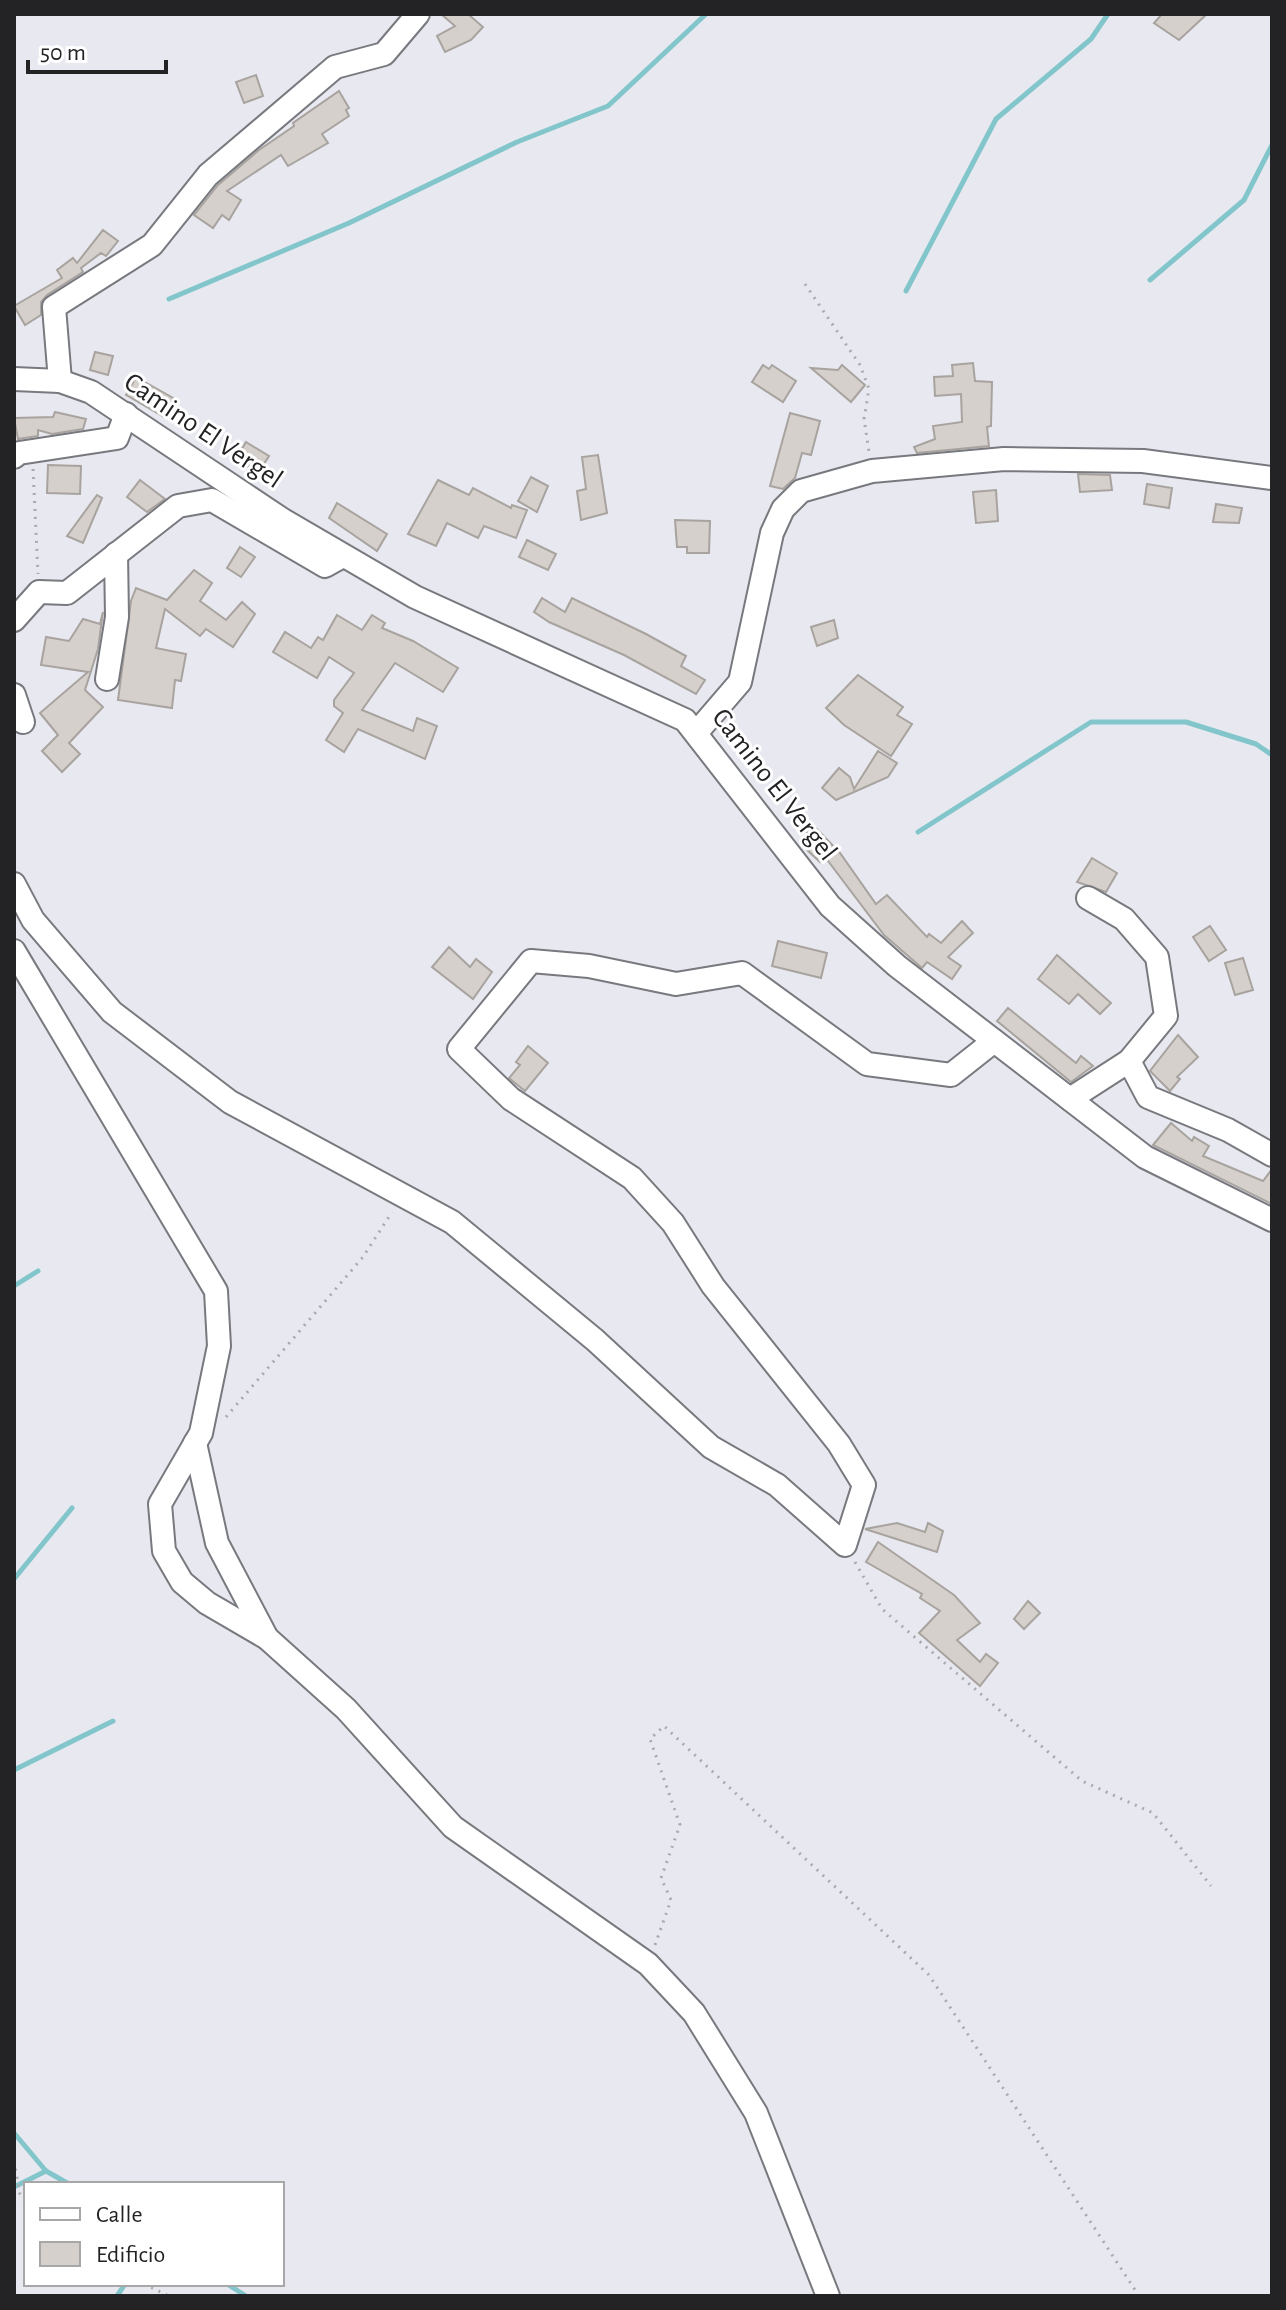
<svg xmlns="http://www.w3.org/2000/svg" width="1286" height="2310" viewBox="0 0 1286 2310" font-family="'Alegreya Sans',sans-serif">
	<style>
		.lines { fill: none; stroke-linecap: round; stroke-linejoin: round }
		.stream { stroke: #82c6cb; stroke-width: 5 }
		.building { fill: #d5d0cb; stroke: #a8a39f; stroke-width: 2 }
		.minor-casing { stroke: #77797e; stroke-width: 26 }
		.path { stroke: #a9aab0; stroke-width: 3; stroke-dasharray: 2 6; stroke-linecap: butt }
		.minor { stroke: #fff; stroke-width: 22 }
		.labels { text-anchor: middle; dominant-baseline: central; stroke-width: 6; stroke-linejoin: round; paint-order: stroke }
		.street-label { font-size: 28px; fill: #232326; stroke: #fff }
	</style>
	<rect width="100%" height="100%" fill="#e8e9f0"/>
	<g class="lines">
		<g class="stream">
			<path d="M1150 280 1244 200 1272 145"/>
			<path d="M906 291 996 119 1091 39 1108 14"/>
			<path d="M169 299 349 223 517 142 608 106 706 14"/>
			<path d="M918 832 1091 722H1186L1256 744 1272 755"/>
			<path d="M14 1286 38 1271"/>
			<path d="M14 1579 72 1508"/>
			<path d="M14 1770 113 1721"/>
			<path d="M14 2133 46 2171 69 2184"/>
			<path d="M14 2187 46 2171"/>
			<path d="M227 2284 246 2296"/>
			<path d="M117 2296 125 2284"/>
		</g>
	</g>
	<g class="building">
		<path d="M441 14H468L483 27 471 40 445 52 437 36 455 26Z"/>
		<path d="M1162 14H1207L1179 40 1154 23Z"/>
		<path d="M256 75 263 96 244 103 236 82Z"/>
		<path d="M339 91 349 108 346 110 349 116 322 134 328 143 288 166 281 155 227 191 241 200 229 220 222 215 213 228 194 215 218 185 259 150 294 126 293 123Z"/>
		<path d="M103 230 118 241 106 256 101 253 81 268 83 272 47 295 41 302V315L25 325 14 306 62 278 57 270 73 258 77 263Z"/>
		<path d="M95 352 113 356 108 375 90 370Z"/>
		<path d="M973 363 975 381 992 382 991 426 987 427 989 446 917 453 914 447 935 439 933 426 962 422 961 394 935 396 934 377 953 376 952 365Z"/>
		<path d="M763 365 769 369 772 365 796 381 783 402 752 382Z"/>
		<path d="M842 365 865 385 851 402 811 368 838 370Z"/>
		<path d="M136 377 175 399 164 417 126 395Z"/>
		<path d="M55 412 86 419 83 429 52 434 38 430V436L18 439 14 418 53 417Z"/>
		<path d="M790 413 820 421 811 455 802 453 795 478 783 489 770 486Z"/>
		<path d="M246 442 269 456 258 473 236 459Z"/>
		<path d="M598 455 607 513 581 520 577 491 586 489 582 457Z"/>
		<path d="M48 465 81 466 80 494 47 493Z"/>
		<path d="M1078 474 1110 475 1112 490 1080 492Z"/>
		<path d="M531 477 548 486 537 512 518 501Z"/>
		<path d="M140 480 165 499 147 512 127 497Z"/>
		<path d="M438 480 469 495 473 488 511 508 512 505 527 510 516 538 484 526 478 538 447 523 436 546 408 534Z"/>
		<path d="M1147 484 1172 488 1169 508 1144 504Z"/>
		<path d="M996 490 998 521 976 523 973 492Z"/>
		<path d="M97 495 102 498 83 543 67 536Z"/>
		<path d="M337 503 387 534 377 551 329 518Z"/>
		<path d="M1216 504 1242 508 1239 523 1213 522Z"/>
		<path d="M675 520 710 521 709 553H687V547H677Z"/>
		<path d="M527 540 556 554 548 570 519 557Z"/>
		<path d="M240 547 255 557 241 577 227 568Z"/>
		<path d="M194 570 212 583 200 601 226 620 242 602 255 614 233 647 206 629 200 636 165 609 156 648 186 654 181 681 175 680 172 708 118 700 131 601 136 588 167 600Z"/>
		<path d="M542 598 565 612 572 598 646 634 686 656 681 666 705 680 696 694 624 655 549 622 534 612Z"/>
		<path d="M103 612 98 649 85 690 103 707 69 743 80 754 62 772 42 751 58 735 40 713 88 672 41 665 46 637 69 641 83 619 100 624Z"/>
		<path d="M337 615 362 630 372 615 385 623 382 628 413 641 458 668 443 692 395 663 362 710 413 731 417 718 437 726 425 759 358 729 344 752 326 740 343 713 334 706V700L354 673 329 657 317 678 273 652 285 632 311 648 318 637 323 640Z"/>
		<path d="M834 620 838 638 817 646 811 627Z"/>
		<path d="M858 675 903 707 897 715 912 724 891 756 844 725 826 708Z"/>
		<path d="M878 751 897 763 888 777 836 800 822 788 839 768 850 777 854 789Z"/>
		<path d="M809 821 840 853 876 904 887 895 927 937 929 934 941 943 962 921 973 933 948 957 961 966 952 979 927 962 922 968 884 935 825 857 820 862 808 851 815 844 802 826Z"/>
		<path d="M1092 858 1117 873 1106 892 1077 882Z"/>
		<path d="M1210 926 1226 950 1209 961 1193 937Z"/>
		<path d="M778 941 827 953 821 978 772 966Z"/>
		<path d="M449 947 470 967 476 959 492 972 473 999 432 967Z"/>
		<path d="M1057 955 1111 1003 1100 1014 1078 994 1069 1004 1038 979Z"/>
		<path d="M1243 958 1253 990 1235 995 1225 963Z"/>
		<path d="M1008 1008 1076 1063 1081 1056 1093 1066 1071 1082 997 1021Z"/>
		<path d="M1178 1035 1198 1057 1177 1077 1180 1079 1170 1091 1150 1071Z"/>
		<path d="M528 1046 548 1063 525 1091 509 1078 520 1065 516 1062Z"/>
		<path d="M1171 1123 1192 1141 1194 1137 1209 1146 1203 1156 1263 1181 1272 1169V1204L1153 1145Z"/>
		<path d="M897 1523 925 1532 928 1523 943 1531 937 1552 865 1529Z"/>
		<path d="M878 1542 954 1595 980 1623 957 1640 980 1662 986 1654 998 1663 980 1686 919 1633 940 1611 920 1598 922 1594 866 1562Z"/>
		<path d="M1028 1601 1040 1613 1024 1629 1014 1619Z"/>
	</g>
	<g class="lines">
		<defs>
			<g id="minor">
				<path d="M14 379 60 381 91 392 283 520 415 597 685 720 830 906 897 966 1145 1157 1272 1220"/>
				<path d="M60 381 54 307 152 245 208 175 335 67 384 54 418 14"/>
				<path d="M14 457 19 453 117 438 126 414"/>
				<path d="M14 620 39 592 67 593 178 506 212 500 325 566 343 556"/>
				<path d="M107 679 117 617 116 554"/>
				<path d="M14 695 23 722"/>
				<path d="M697 732 740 682 772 533 783 509 801 491 872 471 1004 459 1143 461 1272 478"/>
				<path d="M14 884 33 920 112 1012 230 1102 452 1222 595 1340 711 1447 777 1485 845 1545 864 1485 839 1444 713 1286 673 1223 632 1178 511 1099 459 1049 531 961 589 966 676 984 742 973 867 1064 951 1075 994 1041"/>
				<path d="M1088 898 1124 919 1157 957 1166 1016 1129 1061"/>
				<path d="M14 951 216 1291 219 1346 201 1433 160 1504 164 1551 182 1582 207 1603 267 1638 346 1709 453 1827 648 1964 694 2013 756 2113 828 2296"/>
				<path d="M1070 1099 1129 1061 1148 1097 1228 1130 1272 1155"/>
				<path d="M195 1443 217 1543 267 1638"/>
			</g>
		</defs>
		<use href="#minor" class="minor-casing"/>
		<g class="path">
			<path d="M805 284 860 365 869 389 864 419 869 452"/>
			<path d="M33 469 38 574"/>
			<path d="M226 1417 363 1257 392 1212"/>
			<path d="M855 1562 882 1609 1082 1781 1153 1813 1211 1886"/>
			<path d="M655 1945 671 1900 661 1878 680 1825 650 1739 664 1726 929 1975 1139 2296"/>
			<path d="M14 2161 20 2194 26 2202"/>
			<path d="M144 2284 169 2296"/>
		</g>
		<use href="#minor" class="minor"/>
	</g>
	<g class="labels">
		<g class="street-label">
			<text transform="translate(203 431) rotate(34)">Camino El Vergel</text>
			<text transform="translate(774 785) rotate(52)">Camino El Vergel</text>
		</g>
	</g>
	<rect width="1286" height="2310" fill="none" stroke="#232326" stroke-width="32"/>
	<rect x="24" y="2182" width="260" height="104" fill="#ffffff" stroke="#a7a7a8" stroke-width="2"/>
	<rect x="40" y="2208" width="40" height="12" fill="#ffffff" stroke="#a7a7a8" stroke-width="2"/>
	<text x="96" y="2222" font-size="24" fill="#232326">Calle</text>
	<rect x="40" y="2242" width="40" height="24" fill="#d5d0cb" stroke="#a7a7a8" stroke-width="2"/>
	<text x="96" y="2262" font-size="24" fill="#232326">Edificio</text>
	<path d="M28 60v12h138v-12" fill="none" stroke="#232326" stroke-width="4"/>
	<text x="40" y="60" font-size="24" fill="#232326" stroke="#ffffff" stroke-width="6" paint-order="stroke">50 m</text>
</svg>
